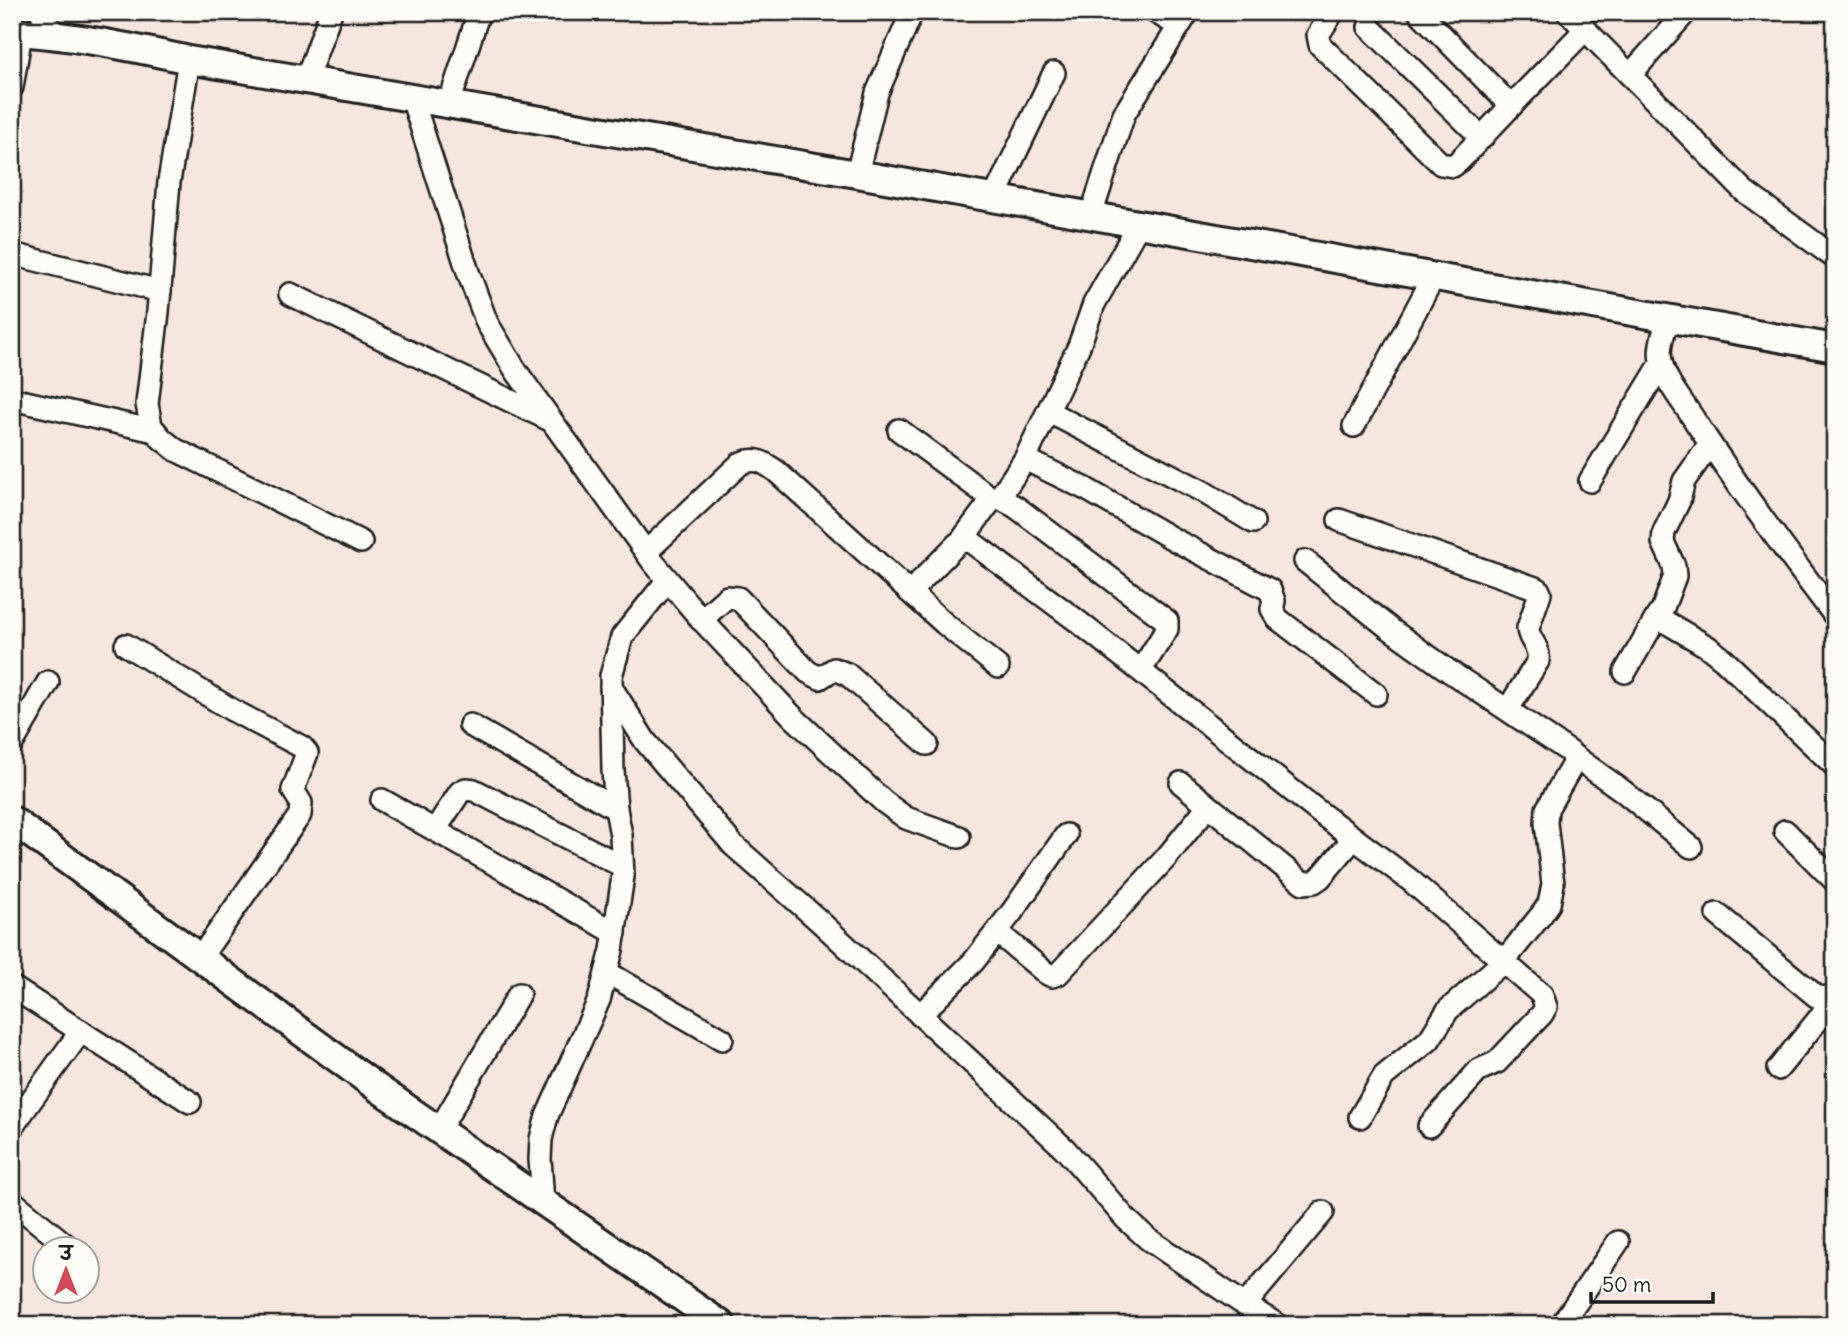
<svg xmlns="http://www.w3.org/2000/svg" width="1847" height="1337" viewBox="0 0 1847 1337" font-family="Delius,'Playpen Sans Deva',sans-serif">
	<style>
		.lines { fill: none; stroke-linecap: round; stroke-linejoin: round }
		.minor-casing { stroke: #1c1c1c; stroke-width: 26 }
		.major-casing { stroke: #1c1c1c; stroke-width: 32 }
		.minor { stroke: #fdfcf7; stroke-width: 21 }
		.major { stroke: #fdfcf7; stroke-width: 26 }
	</style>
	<rect width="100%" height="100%" fill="#f7e6de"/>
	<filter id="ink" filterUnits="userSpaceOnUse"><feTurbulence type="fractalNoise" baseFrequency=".0143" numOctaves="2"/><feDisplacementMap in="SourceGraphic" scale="14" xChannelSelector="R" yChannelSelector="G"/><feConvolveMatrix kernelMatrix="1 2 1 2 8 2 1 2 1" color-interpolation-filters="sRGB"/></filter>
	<g filter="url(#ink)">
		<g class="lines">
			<defs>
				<g id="minor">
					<path d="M41 12 55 35"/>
					<path d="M1155 12 1179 26"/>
					<path d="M1333 12 1318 35 1320 45 1441 164 1453 166 1459 161 1514 103"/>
					<path d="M1419 12 1507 102 1514 103 1585 30"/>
					<path d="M1568 12 1744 191 1835 258"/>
					<path d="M1369 27 1482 138"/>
					<path d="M189 60 169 182 158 312 147 404 151 426 162 439 176 450 361 542"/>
					<path d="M1630 75 1686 12"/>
					<path d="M306 80 331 12"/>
					<path d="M12 87 21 33"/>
					<path d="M412 98 469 275 487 323 516 371 653 562 699 617 794 718 884 802 906 818 959 837"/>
					<path d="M449 104 479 12"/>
					<path d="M857 174 877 93 912 12"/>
					<path d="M994 198 1054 73"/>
					<path d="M1091 215 1124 114 1188 12"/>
					<path d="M12 254 160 291"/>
					<path d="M290 294 548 419"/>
					<path d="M1668 319C1664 333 1658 347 1661 361 1665 382 1684 403 1695 421 1739 488 1786 552 1835 616"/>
					<path d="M12 399 155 431"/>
					<path d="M1049 412 1202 491 1253 522"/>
					<path d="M1354 426 1434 276"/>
					<path d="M899 430 987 495 988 505 961 541"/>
					<path d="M1710 444 1684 481 1679 501 1664 532 1663 542 1674 566 1675 576 1659 618 1708 647 1723 659 1835 766"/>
					<path d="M1025 459 1086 489 1173 539 1270 590 1274 601 1272 609 1278 619 1376 694"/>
					<path d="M1590 481 1661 364"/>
					<path d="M999 498 1025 459 1079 346 1094 304 1139 224"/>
					<path d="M989 500 999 498 1016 507 1167 621V629L1141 670"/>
					<path d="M1339 520 1538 589 1540 593 1528 628C1528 641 1540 644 1538 661L1508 709"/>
					<path d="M646 552 741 463C757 457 763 462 776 471L945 624 998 667"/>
					<path d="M1305 561 1389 628 1449 671 1570 752 1574 762 1547 809 1546 823 1553 884 1549 904 1542 914 1504 961 1448 1010 1429 1040 1384 1076 1360 1117"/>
					<path d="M910 592 957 544 966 540 970 541 1076 620 1319 812 1410 880 1542 995 1546 1007 1542 1014 1497 1062 1479 1070 1429 1126"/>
					<path d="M701 620 727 597 738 598 808 672 820 678 834 669 847 674 927 744"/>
					<path d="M126 645 232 710 302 747 307 753 293 790 301 803 300 815 200 958"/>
					<path d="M1625 672 1658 615"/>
					<path d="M611 687 645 741 733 845 817 919 1065 1149 1126 1219 1148 1239 1245 1305 1278 1325"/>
					<path d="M470 725 616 809"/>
					<path d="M12 744 48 682"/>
					<path d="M1574 756 1623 791 1691 847"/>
					<path d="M1181 783 1303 883 1314 882 1320 878 1354 838"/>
					<path d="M382 800 615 933"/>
					<path d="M435 830 460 792 466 789 474 790 622 866"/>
					<path d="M1785 831 1835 881"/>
					<path d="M1717 914 1816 996 1823 998 1835 995"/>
					<path d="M997 932 1046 973 1052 976 1058 974 1166 858 1208 806"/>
					<path d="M608 973 722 1039"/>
					<path d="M12 987 190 1102"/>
					<path d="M920 1015 974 961 1012 912 1066 835"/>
					<path d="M1778 1069 1821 1016 1826 1006 1823 998"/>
					<path d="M12 1127 81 1031"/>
					<path d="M439 1130 519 994"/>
					<path d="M12 1201 72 1250"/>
					<path d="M543 1202 540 1159 541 1139 547 1116 599 1000 612 950 623 876 621 835 616 809 613 770 611 676 622 637 667 581"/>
					<path d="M1245 1305 1323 1212"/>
					<path d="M1561 1325 1618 1242"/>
				</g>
				<g id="major">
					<path d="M12 32C73 35 130 47 189 60L857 174 1835 348"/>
					<path d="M12 820 379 1089 722 1325"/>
				</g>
			</defs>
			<use href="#minor" class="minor-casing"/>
			<use href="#major" class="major-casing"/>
			<use href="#minor" class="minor"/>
			<use href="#major" class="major"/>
		</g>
	</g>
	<rect width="1847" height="1337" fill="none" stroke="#fdfcf7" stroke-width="42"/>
	<rect x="21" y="21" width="1805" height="1295" fill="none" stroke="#1c1c1c" stroke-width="2.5" filter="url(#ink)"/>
	<g transform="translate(66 1270)"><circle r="33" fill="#fdfcf7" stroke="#a3a29f" stroke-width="2"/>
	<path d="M0-5L12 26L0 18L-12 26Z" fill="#d1495b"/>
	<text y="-10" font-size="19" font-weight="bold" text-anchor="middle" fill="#1c1c1c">उ</text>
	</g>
	<path d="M1591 1292v10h122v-10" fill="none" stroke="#1c1c1c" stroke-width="3.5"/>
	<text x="1602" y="1292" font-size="21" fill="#1c1c1c" stroke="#fdfcf7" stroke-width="5" paint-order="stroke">50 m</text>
</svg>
